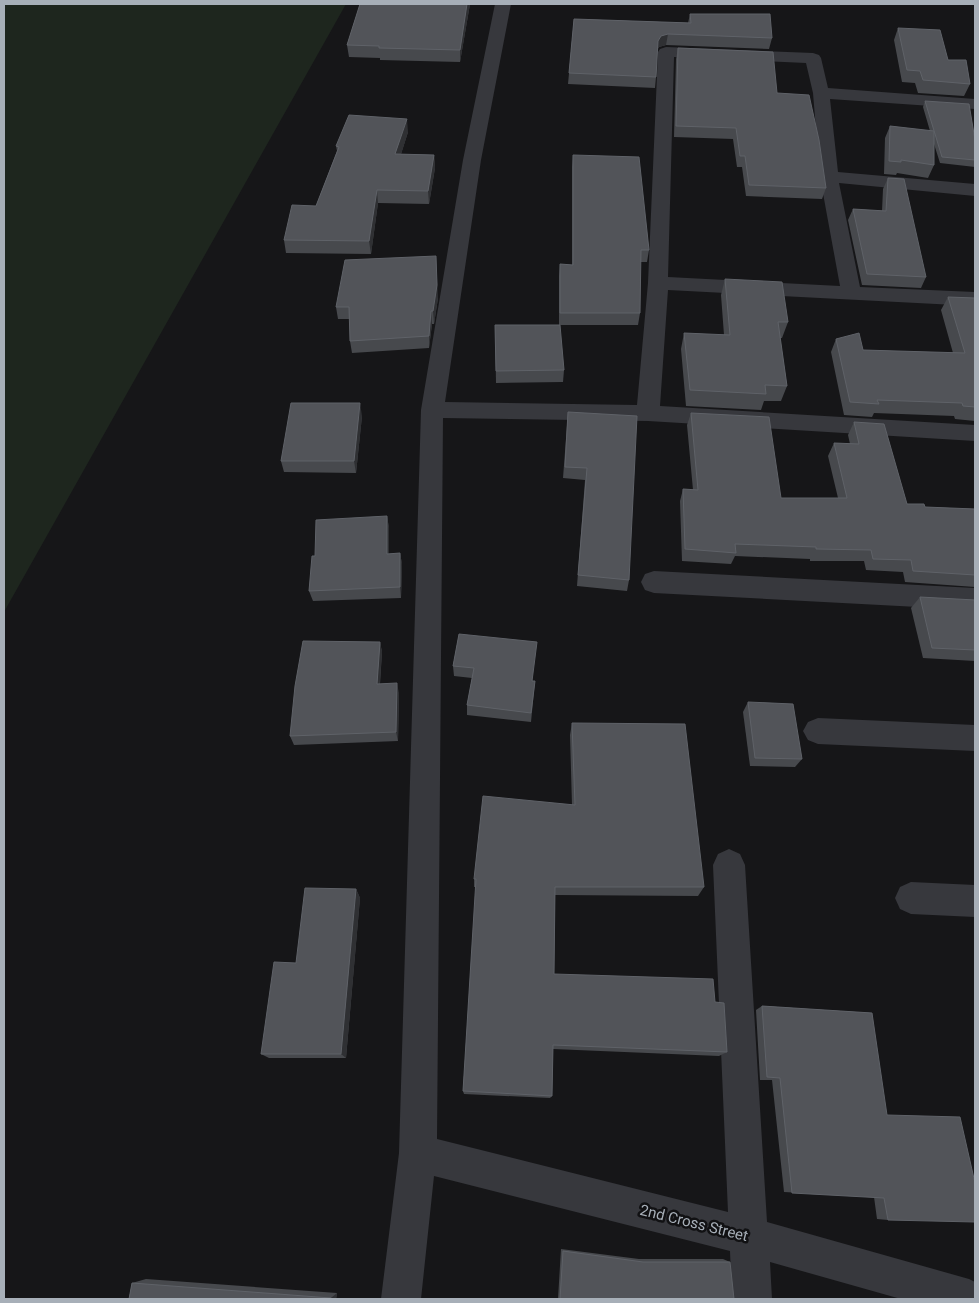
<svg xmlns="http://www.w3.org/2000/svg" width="979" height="1303" viewBox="0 0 979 1303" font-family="Roboto,sans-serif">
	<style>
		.green { fill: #1e261e }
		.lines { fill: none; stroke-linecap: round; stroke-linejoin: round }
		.street { fill: #37383d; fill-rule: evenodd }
		.wall { fill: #47494d }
		.shaded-wall { fill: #2f3033 }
		.building { fill: #525459; stroke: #5f6268 }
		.labels { text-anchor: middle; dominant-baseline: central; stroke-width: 5; stroke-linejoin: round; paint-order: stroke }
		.near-street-label { font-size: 15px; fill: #a7afb8; stroke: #111113 }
	</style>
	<rect width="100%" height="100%" fill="#161618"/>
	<path class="green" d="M5 4H346L4 612V5Z"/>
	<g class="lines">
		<g class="street">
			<path d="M495 4H511L481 160 445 402 637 405 648 283 658 52 660 49 666 47 813 53 819 55 821 58 828 88 975 99V109L830 99 838 172 975 184V196L839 183 860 287 975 292V306L668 290 660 406 975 425V441L648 421 443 418 437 1139 728 1212 713 865 718 854 729 849 740 854 745 865 767 1222 969 1279 975 1282V1299H901L770 1262 772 1299H732L730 1251 434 1176 421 1299H381L399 1153 421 410 463 160ZM674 57 806 63 813 93 820 177 840 286 668 277Z"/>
			<path d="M654 571 975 588V610L654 593 645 590 641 582 645 574Z"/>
			<path d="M818 718 975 725V751L818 744 808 740 803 731 808 722Z"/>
			<path d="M911 882 975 885V917L911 914 900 909 895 898 900 887Z"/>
		</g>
	</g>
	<g class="wall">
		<path d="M360 4H470L460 62 380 60V58L349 57 347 45Z"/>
		<path d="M690 14 772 38 769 49 666 45 659 47 657 50 656 77 655 88 568 84 574 19 688 23Z"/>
		<path d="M898 28 948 60 970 84 964 96 918 93 915 83 902 82 894 40Z"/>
		<path d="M678 48 777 93 826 188 822 199 746 196 742 167H737L733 139 674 137 676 59Z"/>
		<path d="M925 101 975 140V167L940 163 934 144V165L928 178 897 173 896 175 884 174 885 138 890 126 930 131 923 107Z"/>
		<path d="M408 132 401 154 434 155 435 168 429 204 378 203 371 254 286 253 284 240 316 206 337 151 336 146Z"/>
		<path d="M573 155 649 250 647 262H640V313L638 325H559V276L560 264 572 265V167Z"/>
		<path d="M888 178 926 277 921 288 862 285 848 220 853 209 882 211 883 189Z"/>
		<path d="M725 279 788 322 782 338H780L787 386 781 401H764L761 410 686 406 681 349 684 333 724 335 721 295Z"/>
		<path d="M948 297 975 298V421L955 419 954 416 874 413 872 417 844 415 831 352 836 339 863 350 953 353 941 310Z"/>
		<path d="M438 298 434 324H432L429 348 352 353 350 341V319H338L336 307Z"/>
		<path d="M495 325 564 370 563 382 496 383Z"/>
		<path d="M568 412 629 580 627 591 577 586 585 480 563 478Z"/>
		<path d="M691 413 781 498H838L828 456 834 443 850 444 848 435 854 422 907 504 925 507 975 509V587L905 582 903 572 866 570 864 561H810V559L735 556 731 564 682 561 680 501 683 489 693 490 687 425Z"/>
		<path d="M362 416 356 473 284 472 281 461Z"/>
		<path d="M387 516 389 528V554L400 553 402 564 401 598 313 601 309 591 315 556Z"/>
		<path d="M920 597 975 600V661L923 658 911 608Z"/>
		<path d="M459 634 533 681H535L531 722 467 715V705L472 678 454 676 453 666Z"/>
		<path d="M380 642 382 652 380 684 399 693 398 741 294 745 290 736Z"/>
		<path d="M748 702 802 759 795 767 750 766 743 712Z"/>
		<path d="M572 723 704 887 698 896 555 895 554 974 715 1002 727 1052 719 1056 553 1049 552 1096 550 1098 464 1094 463 1091 476 887H474V879L572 805 570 735Z"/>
		<path d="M356 889 360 898 346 1058H269L261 1054 296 963Z"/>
		<path d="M762 1006 872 1013 888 1220 877 1219 874 1197 784 1192 772 1080H760L756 1010Z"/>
		<path d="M561 1249 639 1259H723L730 1262 734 1299H558Z"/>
		<path d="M146 1279 337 1293 336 1299H129L132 1283Z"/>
	</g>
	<g class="shaded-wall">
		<path d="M467 4H470L460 62V50Z"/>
		<path d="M668 34 666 45 659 47 656 52 658 41 661 36Z"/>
		<path d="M407 119 408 132 397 167 395 154Z"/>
		<path d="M434 155 435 168 429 204 428 191Z"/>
		<path d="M377 190 378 203 371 254 369 241Z"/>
		<path d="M436 256 438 298 434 324 433 311Z"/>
		<path d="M431 311 432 324 429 348V336Z"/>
		<path d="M360 403 362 416 356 473 354 461Z"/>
		<path d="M387 516 389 528V565L387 554Z"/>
		<path d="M400 553 402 564 401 598 400 587Z"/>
		<path d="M380 642 382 652 379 693 377 684Z"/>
		<path d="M397 683 399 693 398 741 396 732Z"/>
		<path d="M356 889 360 898 346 1058 341 1054Z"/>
		<path d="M337 1293 336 1299H330L331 1298Z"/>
	</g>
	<g class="building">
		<path d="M360 4H467L460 50 379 48V46L347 45Z"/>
		<path d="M690 14H770L772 38 668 34 661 36 658 41 656 77 569 73 574 19 691 23Z"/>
		<path d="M898 28 940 30 948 60H966L970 84 923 80 920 71 907 70Z"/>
		<path d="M678 48 773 52 777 93 809 95 819 140 826 188 749 185 745 156H740L736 128 676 126Z"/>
		<path d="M925 101 969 104 975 140V160L942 157Z"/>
		<path d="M349 115 407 119 395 154 434 155 428 191 377 190 369 241 284 240 292 205 316 206 339 147 336 146Z"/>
		<path d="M890 126 934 131V165L901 160V162L889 161Z"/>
		<path d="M573 155 639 157 649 250H641L640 313H560V264L573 265Z"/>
		<path d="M888 178 904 179 926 277 867 274 853 209 886 211Z"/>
		<path d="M436 256 437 285 433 311H431L429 336 350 341 349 307H336L345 260Z"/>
		<path d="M725 279 782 282 788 322H778L787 386 765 385 766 394 690 390 684 333 730 335Z"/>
		<path d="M948 297 975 298V407L963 406 962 403 877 400 879 404 850 402 836 339 859 333 863 350 965 353Z"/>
		<path d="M495 325H560L564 370 496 371Z"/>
		<path d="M291 403H360L354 461H281Z"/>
		<path d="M568 412 637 416 629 580 578 575 587 468 565 467Z"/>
		<path d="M691 413 769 417 781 498H847L834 443 859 444 854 422 884 424 907 504H924L925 507 975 509V575L913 571 911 560 873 559 871 550 816 549V547L735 544 736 553 685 549 683 489 698 490Z"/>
		<path d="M387 516V554L400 553V587L309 591 312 556H315L316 520Z"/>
		<path d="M920 597 975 600V650L932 648Z"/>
		<path d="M459 634 537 642 532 681H535L531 713 467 705 474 668 453 666Z"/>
		<path d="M303 641 380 642 377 684 397 683 396 732 290 736 295 686Z"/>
		<path d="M748 702 793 704 802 759 755 758Z"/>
		<path d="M572 723 685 724 704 887H555L554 974 713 979 715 1002 724 1003 727 1052 553 1045 552 1096 463 1091 476 879H474L483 796 575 805Z"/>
		<path d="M305 888 356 889 341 1054H261L274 962 296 963Z"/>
		<path d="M762 1006 872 1013 887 1115 960 1117 975 1183V1222L888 1220 884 1198 792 1193 780 1078 767 1077Z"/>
		<path d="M563 1251 643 1262H730L734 1299H560Z"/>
		<path d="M132 1283 331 1298 330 1299H129Z"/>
	</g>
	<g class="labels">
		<g class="near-street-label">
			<text transform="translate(694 1223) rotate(14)">2nd Cross Street</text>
		</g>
	</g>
	<rect width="979" height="1303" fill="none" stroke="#a7afb8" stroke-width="10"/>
</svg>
